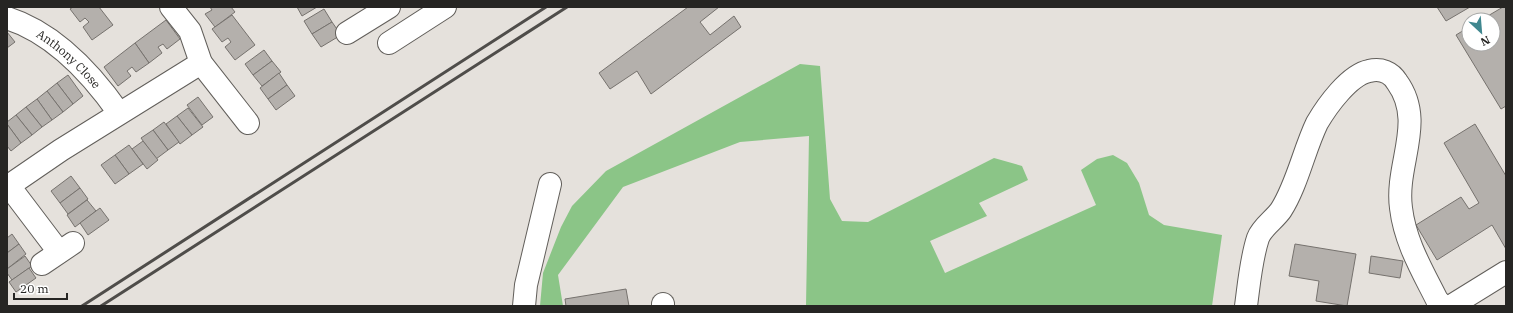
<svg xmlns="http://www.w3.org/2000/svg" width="1513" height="313" viewBox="0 0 1513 313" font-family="'IBM Plex Serif',serif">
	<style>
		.green { fill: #8bc587 }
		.building { fill: #b4b0ac; stroke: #76726e }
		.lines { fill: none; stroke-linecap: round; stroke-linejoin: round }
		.minor-casing { stroke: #625f5b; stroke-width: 24 }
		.minor { stroke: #fff; stroke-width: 22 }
		.rail { stroke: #4f4d4a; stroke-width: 3 }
		.labels { text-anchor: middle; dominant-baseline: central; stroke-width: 3; stroke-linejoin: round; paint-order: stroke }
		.street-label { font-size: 12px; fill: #262523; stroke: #fff }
	</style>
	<rect width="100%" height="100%" fill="#e5e1dc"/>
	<path class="green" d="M800 64 820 66 830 199 842 221 868 222 994 158 1022 166 1028 180 979 203 987 216 930 241 945 273 1096 205 1081 170 1097 159 1113 155 1127 163 1139 183 1149 215 1164 225 1222 235 1212 306H806L809 136 740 142 623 187 558 275 563 306H540L543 273 561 227 572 206 606 171Z"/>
	<g class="building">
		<path d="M73 7H99L113 25 92 40 83 27 89 22 85 18 80 22 70 9Z"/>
		<path d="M210 7H231L235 12 215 27 205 14 212 10Z"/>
		<path d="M297 7H317L302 16Z"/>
		<path d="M688 7H719L700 22 710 35 734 16 741 27 651 94 637 71 610 89 599 73Z"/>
		<path d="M1437 7H1470L1446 21Z"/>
		<path d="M1503 7H1506V106L1501 109 1456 35 1469 27V44H1493V20H1481Z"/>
		<path d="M324 9 332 22 312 34 304 21Z"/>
		<path d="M232 15 255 45 235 60 225 47 231 42 228 38 222 42 212 29Z"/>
		<path d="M166 20 180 39 167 49 163 44 158 47 162 53 149 63 135 43Z"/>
		<path d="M332 22 341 35 321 47 312 34Z"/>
		<path d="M7 32 15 42 7 48Z"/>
		<path d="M135 43 149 63 136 72 132 67 127 71 131 76 118 86 104 67Z"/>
		<path d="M264 50 272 61 253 75 245 64Z"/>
		<path d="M272 61 281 72 262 86 253 75Z"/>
		<path d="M279 73 287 85 268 99 260 88Z"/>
		<path d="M68 75 83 96 73 104 57 83Z"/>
		<path d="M57 83 73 104 63 112 47 91Z"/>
		<path d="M287 85 295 96 276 110 268 99Z"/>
		<path d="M47 91 63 112 52 120 37 99Z"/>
		<path d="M198 97 213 117 202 125 187 105Z"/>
		<path d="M37 99 52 120 42 127 26 107Z"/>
		<path d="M26 107 42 127 32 135 16 115Z"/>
		<path d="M188 108 203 127 192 135 177 116Z"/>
		<path d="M16 115 32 135 21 143 7 124V122Z"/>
		<path d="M177 116 192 135 180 144 166 124Z"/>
		<path d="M164 122 179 142 168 150 153 130Z"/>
		<path d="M7 124 21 143 11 151 7 146Z"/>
		<path d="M1475 124 1506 176V249L1492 225 1437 260 1416 225 1461 197 1469 209 1479 203 1444 143Z"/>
		<path d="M153 130 168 150 156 159 141 138Z"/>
		<path d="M143 141 158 160 147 169 132 149Z"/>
		<path d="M129 145 143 164 129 174 115 155Z"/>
		<path d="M115 155 129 174 115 184 101 165Z"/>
		<path d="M71 176 80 188 60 203 51 191Z"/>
		<path d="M80 188 88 199 68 214 60 203Z"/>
		<path d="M87 200 96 211 75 227 67 215Z"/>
		<path d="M100 208 109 220 88 235 80 223Z"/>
		<path d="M12 234 19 244 7 253V238Z"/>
		<path d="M19 244 26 254 7 269V253Z"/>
		<path d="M1295 244 1356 254 1347 306 1316 301 1319 281 1289 276Z"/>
		<path d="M25 256 32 266 12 280 7 273V269Z"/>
		<path d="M1371 256 1403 261 1400 278 1369 273Z"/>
		<path d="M29 268 36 278 16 292 9 282Z"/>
		<path d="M626 289 629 306H566L565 299Z"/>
	</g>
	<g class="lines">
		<defs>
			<g id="minor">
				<path d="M171 7 190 31 201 63 248 123"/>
				<path id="s1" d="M7 18C54 33 91 73 119 113"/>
				<path d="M347 33 389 7"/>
				<path d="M389 43 445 7"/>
				<path d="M9 186 59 252"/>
				<path d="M7 187 61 150 201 63"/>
				<path d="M42 264 73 243"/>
				<path d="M663 304V306"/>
				<path d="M524 306 526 285 550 184"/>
				<path d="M1246 306C1249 284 1251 259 1258 238 1262 227 1275 219 1281 210 1297 185 1304 150 1317 123 1327 106 1349 75 1369 71 1381 68 1391 72 1397 82 1426 122 1395 164 1401 208 1405 242 1422 270 1437 300L1443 306"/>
				<path d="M1451 306 1506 272"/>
			</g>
		</defs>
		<use href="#minor" class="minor-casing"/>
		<use href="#minor" class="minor"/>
		<g class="rail">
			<path d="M82 306 546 7"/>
			<path d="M101 306 567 7"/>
		</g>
	</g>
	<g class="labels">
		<g class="street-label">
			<text stroke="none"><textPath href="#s1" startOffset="75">Anthony Close</textPath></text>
		</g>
	</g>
	<rect width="1513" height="313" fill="none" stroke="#262523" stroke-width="16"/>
	<g transform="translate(1481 32) rotate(154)"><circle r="19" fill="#ffffff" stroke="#a8a8a7"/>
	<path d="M0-3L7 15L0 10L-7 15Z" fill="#40878f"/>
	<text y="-6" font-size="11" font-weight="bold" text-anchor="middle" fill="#262523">N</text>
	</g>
	<path d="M14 293v6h53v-6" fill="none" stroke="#262523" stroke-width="2"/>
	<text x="20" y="293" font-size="12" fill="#262523" stroke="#ffffff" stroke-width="3" paint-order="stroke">20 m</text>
</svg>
